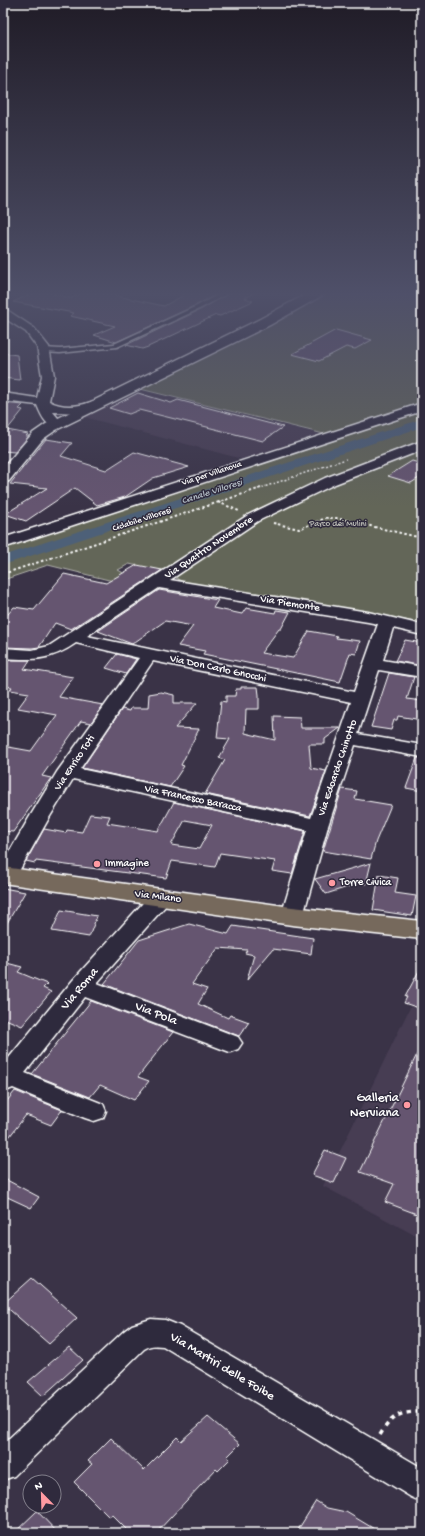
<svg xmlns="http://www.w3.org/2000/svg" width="425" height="1536" viewBox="0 0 425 1536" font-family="'Gochi Hand',sans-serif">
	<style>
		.built { fill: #473d53 }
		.green { fill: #636658; stroke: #b1b2ac }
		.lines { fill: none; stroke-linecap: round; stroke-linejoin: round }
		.canal { fill: #4d6178; fill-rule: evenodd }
		.building { fill: #655570; stroke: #fff; fill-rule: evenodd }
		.lane-casing { stroke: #fff; stroke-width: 3 }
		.street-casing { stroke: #fff; stroke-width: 3 }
		.secondary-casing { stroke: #fff; stroke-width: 3 }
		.primary-casing { stroke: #fff; stroke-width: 3 }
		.path-far2 { stroke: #fff; stroke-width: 1.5; stroke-dasharray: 2 2; stroke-linecap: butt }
		.path-far1 { stroke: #fff; stroke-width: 2; stroke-dasharray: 2.5 2.5; stroke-linecap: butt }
		.path { stroke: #fff; stroke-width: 3.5; stroke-dasharray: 4.5 4.5; stroke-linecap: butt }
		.lane { fill: #2f2a3d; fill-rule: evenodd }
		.street { fill: #2f2a3d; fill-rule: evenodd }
		.secondary { fill: #2f2a3d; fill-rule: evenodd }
		.primary { fill: #76695c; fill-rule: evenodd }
		.poi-dot { fill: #ff9aa2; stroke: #2f2a3d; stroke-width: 1.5 }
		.labels { text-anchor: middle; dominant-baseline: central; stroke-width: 3; stroke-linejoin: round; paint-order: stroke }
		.far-street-label { font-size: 9px; fill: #fff; stroke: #2f2a3d }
		.far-park-label { font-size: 9px; fill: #b9bab4; stroke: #2f2a3d }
		.far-water-label { font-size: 10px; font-style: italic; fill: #afb8c2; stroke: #2f2a3d }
		.street-label { font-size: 11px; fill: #fff; stroke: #2f2a3d }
		.poi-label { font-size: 11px; fill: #fff; stroke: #2f2a3d; text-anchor: start }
		.near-street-label { font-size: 13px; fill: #fff; stroke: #2f2a3d }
		.near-poi-label { font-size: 13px; fill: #fff; stroke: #2f2a3d; text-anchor: end }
	</style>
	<rect width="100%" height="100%" fill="#3a3347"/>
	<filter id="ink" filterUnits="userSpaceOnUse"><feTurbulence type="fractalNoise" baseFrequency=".025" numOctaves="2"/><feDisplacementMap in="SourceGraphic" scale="8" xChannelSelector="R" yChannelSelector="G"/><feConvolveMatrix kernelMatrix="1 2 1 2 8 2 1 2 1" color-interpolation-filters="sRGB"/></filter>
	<g filter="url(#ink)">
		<g class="built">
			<path d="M140 390 320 434 242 459 84 417Z"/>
			<path d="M422 983V1239L323 1186Z"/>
		</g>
		<path class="green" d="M325 292H422V623L183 582 164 571 129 564 118 570 129 576 117 582 48 565 3 580V545L328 435 136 388Z"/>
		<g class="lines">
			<path class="canal" d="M422 419V427L3 565V556Z"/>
		</g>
		<g class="building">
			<path d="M35 292H44L71 298 85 292H99L164 306 189 292H220L196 305 116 342 94 335 115 326 70 316 74 313 13 302Z"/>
			<path d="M231 292H256L245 298 253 301 220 316 216 315 148 347 142 349 126 345 202 309Z"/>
			<path d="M336 330 372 340 355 349 346 347 319 361 292 354Z"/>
			<path d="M3 353 17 355 20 380 3 378Z"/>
			<path d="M138 393 171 403 178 400 283 427 263 441 139 410 129 414 109 408Z"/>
			<path d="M3 403 23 405 19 409 23 410 7 430 28 434 26 436H29L15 452 3 451Z"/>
			<path d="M46 439 72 443 61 456 106 470 134 452 189 467 153 478 125 497 97 505 75 488 26 521 5 514 47 488 10 484Z"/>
			<path d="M412 461 422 464V476L411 483 388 476Z"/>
			<path d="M137 565 162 570 71 629 55 623 39 647 32 648 3 647V620L14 607 34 610 64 574 106 583Z"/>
			<path d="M159 590 218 600 213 608 242 614 246 608 275 613 276 610 290 612 281 629H279L261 653 293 658 309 631 337 636 336 638 360 641 356 654 350 653 340 682 203 654 205 651 178 646 193 626 165 621 132 644 98 631Z"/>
			<path d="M405 640 422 643V656L418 665 395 661Z"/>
			<path d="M117 654 136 659 126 674 106 668Z"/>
			<path d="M3 660H30L24 669 73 677 59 697 103 705 91 723 81 721 42 776 51 778 13 832 3 831V746L31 751 57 715 18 708 29 693 10 690 12 687 3 686Z"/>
			<path d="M389 673 414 677 407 699 422 701V720L398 716 397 720H394L391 730 371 727Z"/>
			<path d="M241 687H258L259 695V709H246L245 733 275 740 274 716 300 717 301 728H340L325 739V744H309L311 768 326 771 310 816 205 794 225 760 219 758 230 739 217 738 221 701 226 702V696H235L236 689H241Z"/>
			<path d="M161 692 174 695V703H197L175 728 199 729 181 765 184 766 170 787 82 768 122 709 130 711 131 708H148L149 694Z"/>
			<path d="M417 758H422V791L406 788Z"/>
			<path d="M342 789 357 791 355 799 391 805 376 841 371 859 323 851Z"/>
			<path d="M174 802 305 831 292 874 272 871 275 861 220 853 215 867 172 861 166 878 36 861 35 863 26 861 44 829 66 833 67 830 82 832 90 814 110 816 107 823 158 831ZM185 820 212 825 199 849 171 845Z"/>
			<path d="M371 863 366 884 360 883 326 894 315 879Z"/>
			<path d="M379 875 398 878 395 893 416 896 412 916 373 910Z"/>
			<path d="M3 888 25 892 3 930Z"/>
			<path d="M61 910 97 916 89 937 52 931Z"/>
			<path d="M189 924 228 934 233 926 313 938 311 954 273 949 247 980 254 955 245 953 247 950 218 948 192 984 207 989 198 1004 228 1018 230 1015 249 1022 239 1036 104 984 139 940Z"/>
			<path d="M3 962 22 967 18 972 47 984 43 988 51 992 22 1026 3 1018Z"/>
			<path d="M422 965V1009L404 1003 407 997H405Z"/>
			<path d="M91 1001 173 1032 138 1077 149 1081 134 1100 100 1085 90 1097 32 1074Z"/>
			<path d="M422 1044V1216L385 1202 394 1184 360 1172Z"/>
			<path d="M15 1091 62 1110 51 1125 26 1115 3 1145V1106Z"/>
			<path d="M325 1150 346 1158 334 1183 312 1175Z"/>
			<path d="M3 1178 39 1197 31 1208 3 1195Z"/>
			<path d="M32 1278 77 1318 49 1344 3 1304Z"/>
			<path d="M69 1347 83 1360 43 1396 28 1382Z"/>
			<path d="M208 1417 240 1444 227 1457 230 1459 218 1471 216 1469 156 1533H130L112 1515 109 1517 74 1482 92 1464 88 1461 111 1438 144 1470 177 1437 181 1441Z"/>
			<path d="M316 1501 327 1508 346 1512 381 1533H296Z"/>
			<path d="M37 1511 58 1533H14Z"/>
		</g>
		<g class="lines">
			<defs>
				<path id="lane" d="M223 292H230L201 308 117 347 60 353 44 352 41 350 44 348 60 349 114 344 197 306Z"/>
				<g id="street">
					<path d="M3 309 7 310 34 328 49 347 54 376 49 401C58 406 69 407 80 405 88 404 94 399 101 401L103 404 101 407 81 413 53 412 63 424 61 427C47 430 41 415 37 405L3 401V393L37 398 42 376 37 347 26 332 3 317Z"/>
					<path d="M422 403V411L3 548V538Z"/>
					<path d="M422 441V450L335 484 258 521 170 580 368 612 422 625V635L393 628 383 660 422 667V677L379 670 358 734 422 745V757L355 745 328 826 303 916 300 921 292 923 284 921 281 916 307 830 73 779 49 818 14 880 7 882 3 881V863L29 818 57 772 139 658 76 643C50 661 34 660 3 658V648L32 650 49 646 248 515 325 478ZM159 588 368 622 378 624 354 692 87 636ZM153 661 351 702 311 818 80 769Z"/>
					<path d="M160 891 168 893 171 898 168 903 97 983 238 1037 242 1043 238 1049 230 1052 222 1049 85 997 25 1073 103 1104 106 1111 103 1118 94 1121 85 1118 13 1088 3 1092V1065L73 980 152 893Z"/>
					<path d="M151 1319 165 1320 180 1326 422 1468V1502L411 1497 163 1346C155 1345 150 1345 144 1349L14 1476 3 1480V1444L124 1331 132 1325Z"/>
				</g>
				<path id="secondary" d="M310 292H325L323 295 270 325 56 430 43 439 9 481 3 483V468L33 433 46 424 260 319Z"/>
				<path id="primary" d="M3 867 292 907 422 921V939L292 925 3 883Z"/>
			</defs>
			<use href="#lane" class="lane-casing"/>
			<use href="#street" class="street-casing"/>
			<use href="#secondary" class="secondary-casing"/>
			<use href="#primary" class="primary-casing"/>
			<path class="path-far2" d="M258 489 346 459"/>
			<g class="path-far1">
				<path d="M218 502 239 511"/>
				<path d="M273 523 299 529 326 518H336L422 538"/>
				<path d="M3 574 261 488"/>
			</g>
			<path class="path" d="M380 1435C392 1415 399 1412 422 1412"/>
			<use href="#lane" class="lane"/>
			<use href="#street" class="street"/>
			<use href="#secondary" class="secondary"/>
			<use href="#primary" class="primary"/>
		</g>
	</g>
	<linearGradient id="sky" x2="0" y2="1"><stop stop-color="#201c27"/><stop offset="0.58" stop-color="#4f5069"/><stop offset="1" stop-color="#4f5069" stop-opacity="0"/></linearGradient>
	<rect width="425" height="507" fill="url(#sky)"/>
	<g class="poi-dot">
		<circle cx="97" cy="864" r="4"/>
		<circle cx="332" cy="883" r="4"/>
		<circle cx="407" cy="1105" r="4"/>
	</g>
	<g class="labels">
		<g class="far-street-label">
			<text transform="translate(212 474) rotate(-18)">Via per Villanova</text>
			<text transform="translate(142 520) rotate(-18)">Ciclabile Villoresi</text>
		</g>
		<g class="far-park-label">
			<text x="338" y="524">Parco dei Mulini</text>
		</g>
		<g class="far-water-label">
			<text transform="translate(212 492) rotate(-18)">Canale Villoresi</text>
		</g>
		<g class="street-label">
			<text transform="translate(209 548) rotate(-34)">Via Quattro Novembre</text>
			<text transform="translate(290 604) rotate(9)">Via Piemonte</text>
			<text transform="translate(218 669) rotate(12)">Via Don Carlo Gnocchi</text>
			<text transform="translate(75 763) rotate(-56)">Via Enrico Toti</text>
			<text transform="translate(338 768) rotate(-71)">Via Edoardo Chinotto</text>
			<text transform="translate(193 799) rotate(12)">Via Francesco Baracca</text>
			<text transform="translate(158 897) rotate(7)">Via Milano</text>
		</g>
		<g class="poi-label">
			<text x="105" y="864">Immagine</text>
			<text x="340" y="883">Torre Civica</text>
		</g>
		<g class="near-street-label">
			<text transform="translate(80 989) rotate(-50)">Via Roma</text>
			<text transform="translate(156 1014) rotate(21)">Via Pola</text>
			<text transform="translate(222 1367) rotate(31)">Via Martiri delle Foibe</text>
		</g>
		<g class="near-poi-label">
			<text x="399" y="1098">Galleria<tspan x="399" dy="15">Nerviana</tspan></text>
		</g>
	</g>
	<rect width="425" height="1536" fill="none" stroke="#2f2a3d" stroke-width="16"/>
	<rect x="8" y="8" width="409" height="1520" fill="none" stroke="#fff" stroke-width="1.5" filter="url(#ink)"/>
	<g transform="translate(42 1494) rotate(337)"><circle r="19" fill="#2f2a3d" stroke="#827f8b"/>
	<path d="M0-3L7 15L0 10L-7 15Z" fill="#ff9aa2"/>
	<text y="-6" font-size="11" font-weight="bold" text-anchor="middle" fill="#ffffff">N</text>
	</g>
</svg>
